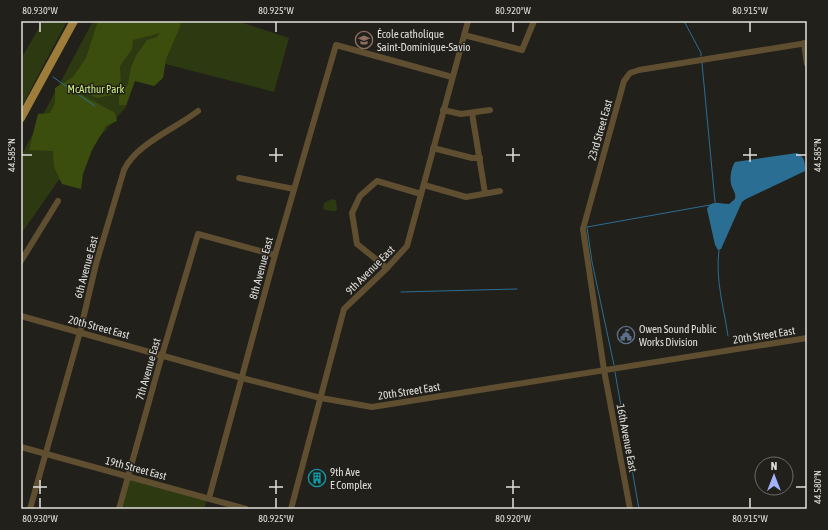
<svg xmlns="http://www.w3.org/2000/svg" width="828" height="530" viewBox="0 0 828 530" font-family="'Asap Condensed',sans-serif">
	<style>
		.green { fill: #2d3910 }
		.forest { fill: #3c4e0d }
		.water { fill: #2a6e93 }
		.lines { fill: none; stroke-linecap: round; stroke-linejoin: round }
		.stream { stroke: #2a6e93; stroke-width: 1 }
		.minor { stroke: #5f4f30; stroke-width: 6 }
		.major { stroke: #9d7d39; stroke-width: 8 }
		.ticks { fill: none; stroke: #e1dfdc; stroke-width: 1.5 }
		.labels { text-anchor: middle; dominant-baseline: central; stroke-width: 3; stroke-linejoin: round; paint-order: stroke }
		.poi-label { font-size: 11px; fill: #e1dfdc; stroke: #22201b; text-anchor: start }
		.park-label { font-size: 11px; fill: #c7ea7e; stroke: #22201b }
		.street-label { font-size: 11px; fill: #e1dfdc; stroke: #22201b }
		.neatline { fill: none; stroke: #e1dfdc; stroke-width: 1.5 }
		.ticks-label { font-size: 10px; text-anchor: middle; fill: #e1dfdc }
	</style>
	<rect width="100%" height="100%" fill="#22201b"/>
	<g class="green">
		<path d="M43 21H67L21 108V59Z"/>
		<path d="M93 21H237L289 38 274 92 142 58 126 107 105 131 58 181 21 234V156Z"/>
		<path d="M332 199 336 200 337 209 336 211H331L323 209 324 203Z"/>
		<path d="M130 478 207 499 204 509H121Z"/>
	</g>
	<path class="forest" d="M98 21H181L180 27 166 59 163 78 154 86 135 81 126 105H119V96L128 84 131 67 136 56 147 40 157 37 160 33 133 40 132 49 120 66 121 88 117 94 97 98 78 89 77 92 115 113 117 121 106 126 92 150 83 174 81 189 62 184 54 167 53 151 29 150 38 114 50 113 55 103V88L73 77 86 58Z"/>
	<path class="water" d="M797 153C805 157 805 163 805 171L746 199 742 202 721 249 718 250 715 245 707 209C712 199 720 204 729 204L735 199C736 193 734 192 732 187 729 180 731 168 735 162Z"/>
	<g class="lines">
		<g class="stream">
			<path d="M684 21 701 53V56"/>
			<path d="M702 63 715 202"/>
			<path d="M53 77 95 106"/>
			<path d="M719 250C715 279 724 308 728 336"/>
			<path d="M401 292 517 289"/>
			<path d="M614 365 592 262 587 227 710 205"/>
			<path d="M615 372 639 509"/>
		</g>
		<g class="minor">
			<path d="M464 35 522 50 534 21"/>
			<path d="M804 43 807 64"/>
			<path d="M443 110 461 114 490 110"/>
			<path d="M472 113 485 193"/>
			<path d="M433 148 472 158H480"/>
			<path d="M239 178 294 189"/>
			<path d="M424 185 466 197 500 191"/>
			<path d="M21 261 58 201"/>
			<path d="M387 268 357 244 352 213 360 196 377 181 421 194"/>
			<path d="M21 316 242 378 321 398 372 407 807 338"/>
			<path d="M21 447 246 509"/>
			<path d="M209 498 275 255 336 45 452 77"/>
			<path d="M30 509 80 332 96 264 124 170C136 144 175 129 198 111"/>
			<path d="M119 509 162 355 198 234 275 255"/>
			<path d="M291 509 344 309 387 268 407 246 468 21"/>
			<path d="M630 509 604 370 583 229 624 81 630 73 639 70 807 43"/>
		</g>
		<path class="major" d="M21 118 74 21"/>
	</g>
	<path class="ticks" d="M40 22V32M276 22V32M513 22V32M750 22V32M276 148V162M513 148V162M750 148V162M22 155H32M269 155H283M506 155H520M743 155H757M796 155H806M40 480V494M276 480V494M513 480V494M33 487H47M269 487H283M506 487H520M796 487H806M40 498V508M276 498V508M513 498V508M750 498V508"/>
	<defs>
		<symbol id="school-ring" viewBox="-11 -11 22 22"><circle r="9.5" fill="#22201b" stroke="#8d6e63" stroke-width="1.5"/><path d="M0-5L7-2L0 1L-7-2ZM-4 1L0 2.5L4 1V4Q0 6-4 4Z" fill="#8d6e63"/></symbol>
		<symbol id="civic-ring" viewBox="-11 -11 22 22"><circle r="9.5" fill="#22201b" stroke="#5c6f8a" stroke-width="1.5"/><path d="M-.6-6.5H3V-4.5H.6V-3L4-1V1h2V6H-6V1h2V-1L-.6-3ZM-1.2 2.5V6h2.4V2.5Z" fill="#5c6f8a"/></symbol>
		<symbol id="building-ring" viewBox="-11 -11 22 22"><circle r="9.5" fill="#22201b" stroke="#0f9aa8" stroke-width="1.5"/><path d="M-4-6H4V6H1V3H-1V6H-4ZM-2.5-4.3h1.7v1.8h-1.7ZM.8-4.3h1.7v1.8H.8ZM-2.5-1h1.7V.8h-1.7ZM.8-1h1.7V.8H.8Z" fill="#0f9aa8"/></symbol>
	</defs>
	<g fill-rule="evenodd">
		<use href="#school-ring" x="354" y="30" width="20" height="20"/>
		<use href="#civic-ring" x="616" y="325" width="20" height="20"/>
		<use href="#building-ring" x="307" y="468" width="20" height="20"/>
	</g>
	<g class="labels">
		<g class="poi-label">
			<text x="377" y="34">École catholique<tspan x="377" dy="13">Saint-Dominique-Savio</tspan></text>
			<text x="639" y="329">Owen Sound Public<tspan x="639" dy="13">Works Division</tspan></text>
			<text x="330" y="472">9th Ave<tspan x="330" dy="13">E Complex</tspan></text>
		</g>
		<g class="park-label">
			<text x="96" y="89">McArthur Park</text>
		</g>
		<g class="street-label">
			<text transform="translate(600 130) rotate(-74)">23rd Street East</text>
			<text transform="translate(86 267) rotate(-75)">6th Avenue East</text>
			<text transform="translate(261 268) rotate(-75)">8th Avenue East</text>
			<text transform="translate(370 270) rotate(-45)">9th Avenue East</text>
			<text transform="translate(99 327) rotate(15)">20th Street East</text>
			<text transform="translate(764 335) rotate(-9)">20th Street East</text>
			<text transform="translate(148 369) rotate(-74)">7th Avenue East</text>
			<text transform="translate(409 391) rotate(-9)">20th Street East</text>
			<text transform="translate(627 438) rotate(79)">16th Avenue East</text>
			<text transform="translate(136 468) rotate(15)">19th Street East</text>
		</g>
	</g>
	<rect width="828" height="530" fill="none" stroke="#22201b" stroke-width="44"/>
	<g transform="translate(774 476)"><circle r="19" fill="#22201b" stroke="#6e6c68"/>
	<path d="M0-3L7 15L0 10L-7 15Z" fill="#a2b2fd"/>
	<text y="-6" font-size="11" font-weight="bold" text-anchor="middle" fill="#e1dfdc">N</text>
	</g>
	<rect x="22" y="22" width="784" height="486" class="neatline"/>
	<g class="ticks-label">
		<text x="40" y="14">80.930°W</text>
		<text x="276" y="14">80.925°W</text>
		<text x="513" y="14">80.920°W</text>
		<text x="750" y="14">80.915°W</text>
		<text transform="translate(11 155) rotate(-90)" y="4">44.585°N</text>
		<text transform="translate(817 155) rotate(-90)" y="4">44.585°N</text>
		<text transform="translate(817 487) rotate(-90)" y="4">44.580°N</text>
		<text x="40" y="522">80.930°W</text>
		<text x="276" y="522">80.925°W</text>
		<text x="513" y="522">80.920°W</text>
		<text x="750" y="522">80.915°W</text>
	</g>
</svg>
